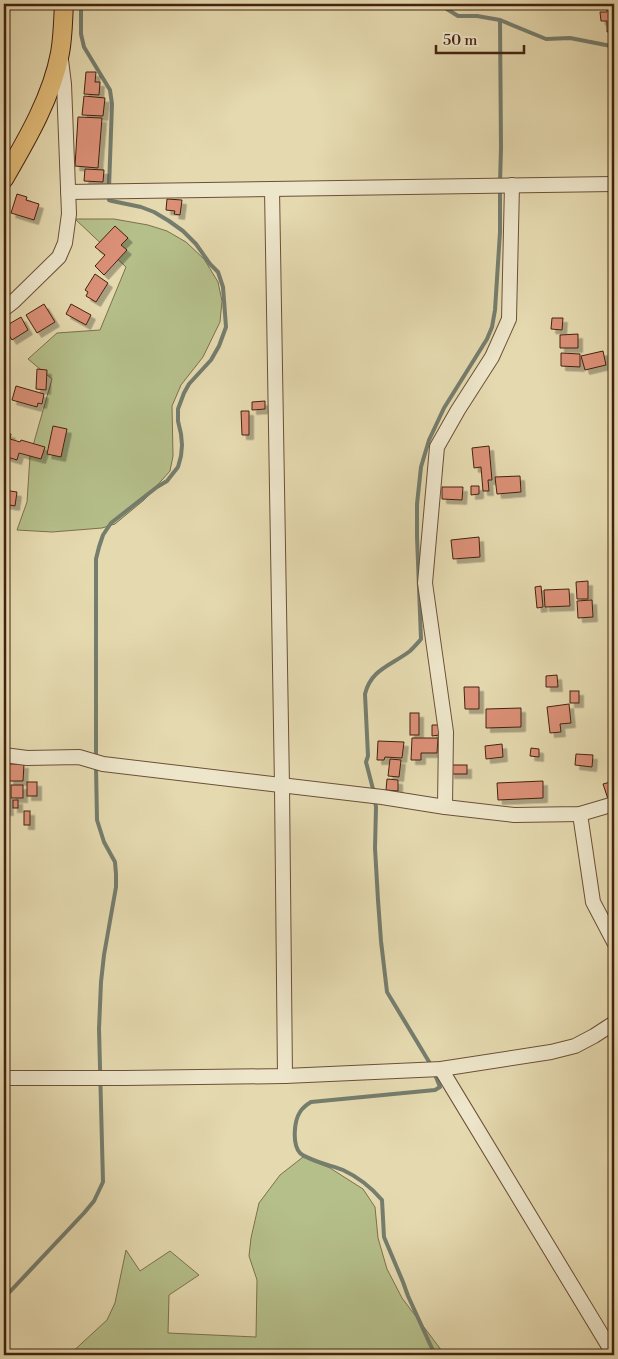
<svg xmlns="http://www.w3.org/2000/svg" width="618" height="1359" viewBox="0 0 618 1359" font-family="'Libre Bodoni',serif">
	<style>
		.green { fill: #b5bf8a; stroke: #7c704c }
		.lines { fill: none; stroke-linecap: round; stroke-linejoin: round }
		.stream { stroke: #757d6d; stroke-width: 4 }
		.building { fill: #db9077; stroke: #43220f; filter: url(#shadow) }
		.minor-casing { stroke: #6c5037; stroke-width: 16 }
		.major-casing { stroke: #43220f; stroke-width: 20 }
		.minor { stroke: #eee6cb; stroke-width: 14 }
		.major { stroke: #e2bc78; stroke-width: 18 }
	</style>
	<defs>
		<filter id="shadow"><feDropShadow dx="4.5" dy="4.5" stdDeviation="0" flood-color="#0004"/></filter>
	</defs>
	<rect width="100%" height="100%" fill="#e5d9af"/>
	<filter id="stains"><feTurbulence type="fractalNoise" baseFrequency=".004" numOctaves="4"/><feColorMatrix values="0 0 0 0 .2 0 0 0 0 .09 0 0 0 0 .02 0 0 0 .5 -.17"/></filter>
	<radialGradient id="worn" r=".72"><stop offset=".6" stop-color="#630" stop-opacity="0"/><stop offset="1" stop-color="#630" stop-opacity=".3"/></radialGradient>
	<g class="green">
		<path d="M75 219H114L148 225 167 231 186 242 204 259 218 282 222 301 220 322 203 357 181 385 172 406 173 456 170 471 144 500 115 524 102 528 52 532 17 530 27 502 30 456 52 379 28 359 57 333 100 330 126 267Z"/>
		<path d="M303 1157 330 1168 363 1189 375 1207 378 1238 387 1269 402 1298 445 1355H69L107 1320 115 1303 126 1250 140 1271 170 1251 199 1275 169 1295 168 1333 256 1337 257 1280 249 1256 251 1238 259 1203 280 1175Z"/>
	</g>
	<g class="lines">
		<g class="stream">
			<path d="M81 4V34L84 47 110 90 112 104 109 188"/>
			<path d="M439 4 458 16H477L500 20 546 39 570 38 611 46 614 48"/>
			<path d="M500 20 501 148 500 183"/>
			<path d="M96 755V559L99 547 103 535 111 523 157 487 167 481 178 467 181 456 182 445 181 434 178 421V409L184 393 189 384 211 360 219 346 226 327 223 287 218 272 210 264 196 244 183 231 169 221 154 212 141 207 112 201 109 200V195"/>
			<path d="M431 1065 387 992 381 941 378 900 375 848 376 807 373 789 366 762 368 756 365 694C371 669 392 665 410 651 414 647 418 643 421 639L417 537V504L421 467 429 440 444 408 487 339 492 327 495 310 500 232V190"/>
			<path d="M434 1072 440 1087 435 1090 311 1102C306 1105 303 1107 300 1112 294 1121 292 1144 300 1153 307 1160 333 1166 343 1170 358 1177 371 1187 382 1200L384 1237 403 1282 408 1296 435 1355"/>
			<path d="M4 1298 84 1213 94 1201 103 1182 99 1029 101 982 104 955 116 887V874L115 862 104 842 97 820 96 767"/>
		</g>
	</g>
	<g class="building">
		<path d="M607 9H614V31L607 32V21H601L600 12H607Z"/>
		<path d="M86 72H96L95 82H100L99 95 84 94Z"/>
		<path d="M84 96 105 98 103 116 82 115Z"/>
		<path d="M78 117 102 118 98 168 75 166Z"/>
		<path d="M85 169 104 170 103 182 84 181Z"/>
		<path d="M17 194 27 197 26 200 39 204 34 220 11 213Z"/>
		<path d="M167 199 182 200 180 215 174 214 175 211 166 210Z"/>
		<path d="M115 226 128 238 121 245 127 250 104 275 95 266 105 255 95 247Z"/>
		<path d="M95 274 108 283 96 302 86 296 88 292 85 290Z"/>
		<path d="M44 304 55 322 37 333 26 315Z"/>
		<path d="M71 304 91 315 86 325 66 314Z"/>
		<path d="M21 317 28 330 12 340 4 327Z"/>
		<path d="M552 318H563L562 330 551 329Z"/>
		<path d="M578 334V348H560V335Z"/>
		<path d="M603 351 606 365 585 370 581 356Z"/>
		<path d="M561 353 580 354V367L561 366Z"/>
		<path d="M37 369 47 370 46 390 36 389Z"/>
		<path d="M16 386 44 394 42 404 38 403 37 407 12 400Z"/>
		<path d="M265 401V409L252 410V402Z"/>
		<path d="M241 411H249V435H242Z"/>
		<path d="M53 426 67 429 61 457 47 454Z"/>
		<path d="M4 432 11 434 10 439 20 442 21 440 45 447 41 459 19 453 17 460 4 456Z"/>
		<path d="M489 446 492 480H488L489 491H483L481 467 474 468 472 448Z"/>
		<path d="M520 476 521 492 497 494 495 477Z"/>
		<path d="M471 486H479V494L471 495Z"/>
		<path d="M442 487H463L462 500 442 499Z"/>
		<path d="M4 490 17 492 15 506 4 504Z"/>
		<path d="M479 537 480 557 453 559 451 540Z"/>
		<path d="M588 581V599H577L576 582Z"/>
		<path d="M541 586 543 607 537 608 535 587Z"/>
		<path d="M569 589 570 606 545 607 544 590Z"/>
		<path d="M592 600 593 617 578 618 577 601Z"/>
		<path d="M557 675 558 687H546V676Z"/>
		<path d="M464 687H479V709H465Z"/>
		<rect x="570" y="691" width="9" height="12"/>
		<path d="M569 704 571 723 560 724 561 732 550 733 547 707Z"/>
		<path d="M521 708V727L486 728V709Z"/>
		<rect x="410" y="713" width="9" height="22"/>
		<path d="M432 725H439V735L432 736Z"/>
		<path d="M412 738H438L437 753H421V760H411Z"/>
		<path d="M378 741 404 742 402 758 385 757 384 760H377Z"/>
		<path d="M502 744 503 757 486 759 485 746Z"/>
		<path d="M531 748 539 749V757L530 756Z"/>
		<path d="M576 754 593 755 592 767 575 765Z"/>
		<path d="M390 759 401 760 399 777 388 776Z"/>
		<path d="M4 764H24L23 781H9V768H4Z"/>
		<rect x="450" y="765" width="17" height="9"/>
		<path d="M387 779 398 780V791L386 790Z"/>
		<path d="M543 781V798L498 800 497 783Z"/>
		<path d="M614 781V800L609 802 603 784Z"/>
		<rect x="27" y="782" width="10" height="14"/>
		<rect x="11" y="785" width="12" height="13"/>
		<path d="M4 794H8L9 811H4Z"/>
		<rect x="13" y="800" width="5" height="8"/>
		<rect x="24" y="811" width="6" height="14"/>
	</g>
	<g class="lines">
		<defs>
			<g id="minor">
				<path d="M272 189 282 786 285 1076"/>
				<path d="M68 192 614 184"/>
				<path d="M4 309 13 302 59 257 65 243 69 214 64 84 61 60"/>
				<path d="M4 755 27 758 79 757 103 764 382 797 445 807 514 815 580 814 614 804"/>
				<path d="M445 807 446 732 425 583 437 447 458 410 492 357 509 319 512 185"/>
				<path d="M580 814 593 902 614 942"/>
				<path d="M441 1069 614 1355"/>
				<path d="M4 1078H124L285 1076 441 1069 551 1052 575 1046 594 1036 614 1023"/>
			</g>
			<path id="major" d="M4 179C26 141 52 97 60 53 63 37 63 20 64 4"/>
		</defs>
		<use href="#minor" class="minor-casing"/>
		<use href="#major" class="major-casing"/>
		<use href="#minor" class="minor"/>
		<use href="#major" class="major"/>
	</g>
	<rect width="618" height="1359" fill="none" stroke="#e5d9af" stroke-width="20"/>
	<rect x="5" y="5" width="608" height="1349" fill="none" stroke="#43220f" stroke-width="2.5"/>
	<rect x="10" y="10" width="598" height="1339" fill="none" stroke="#43220f"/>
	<path d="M436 45v8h88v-8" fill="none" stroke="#43220f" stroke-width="2.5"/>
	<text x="443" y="45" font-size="15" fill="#43220f" stroke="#eee6cb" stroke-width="4" paint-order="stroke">50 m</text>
	<rect width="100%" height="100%" filter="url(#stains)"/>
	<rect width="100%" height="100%" fill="url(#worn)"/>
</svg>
